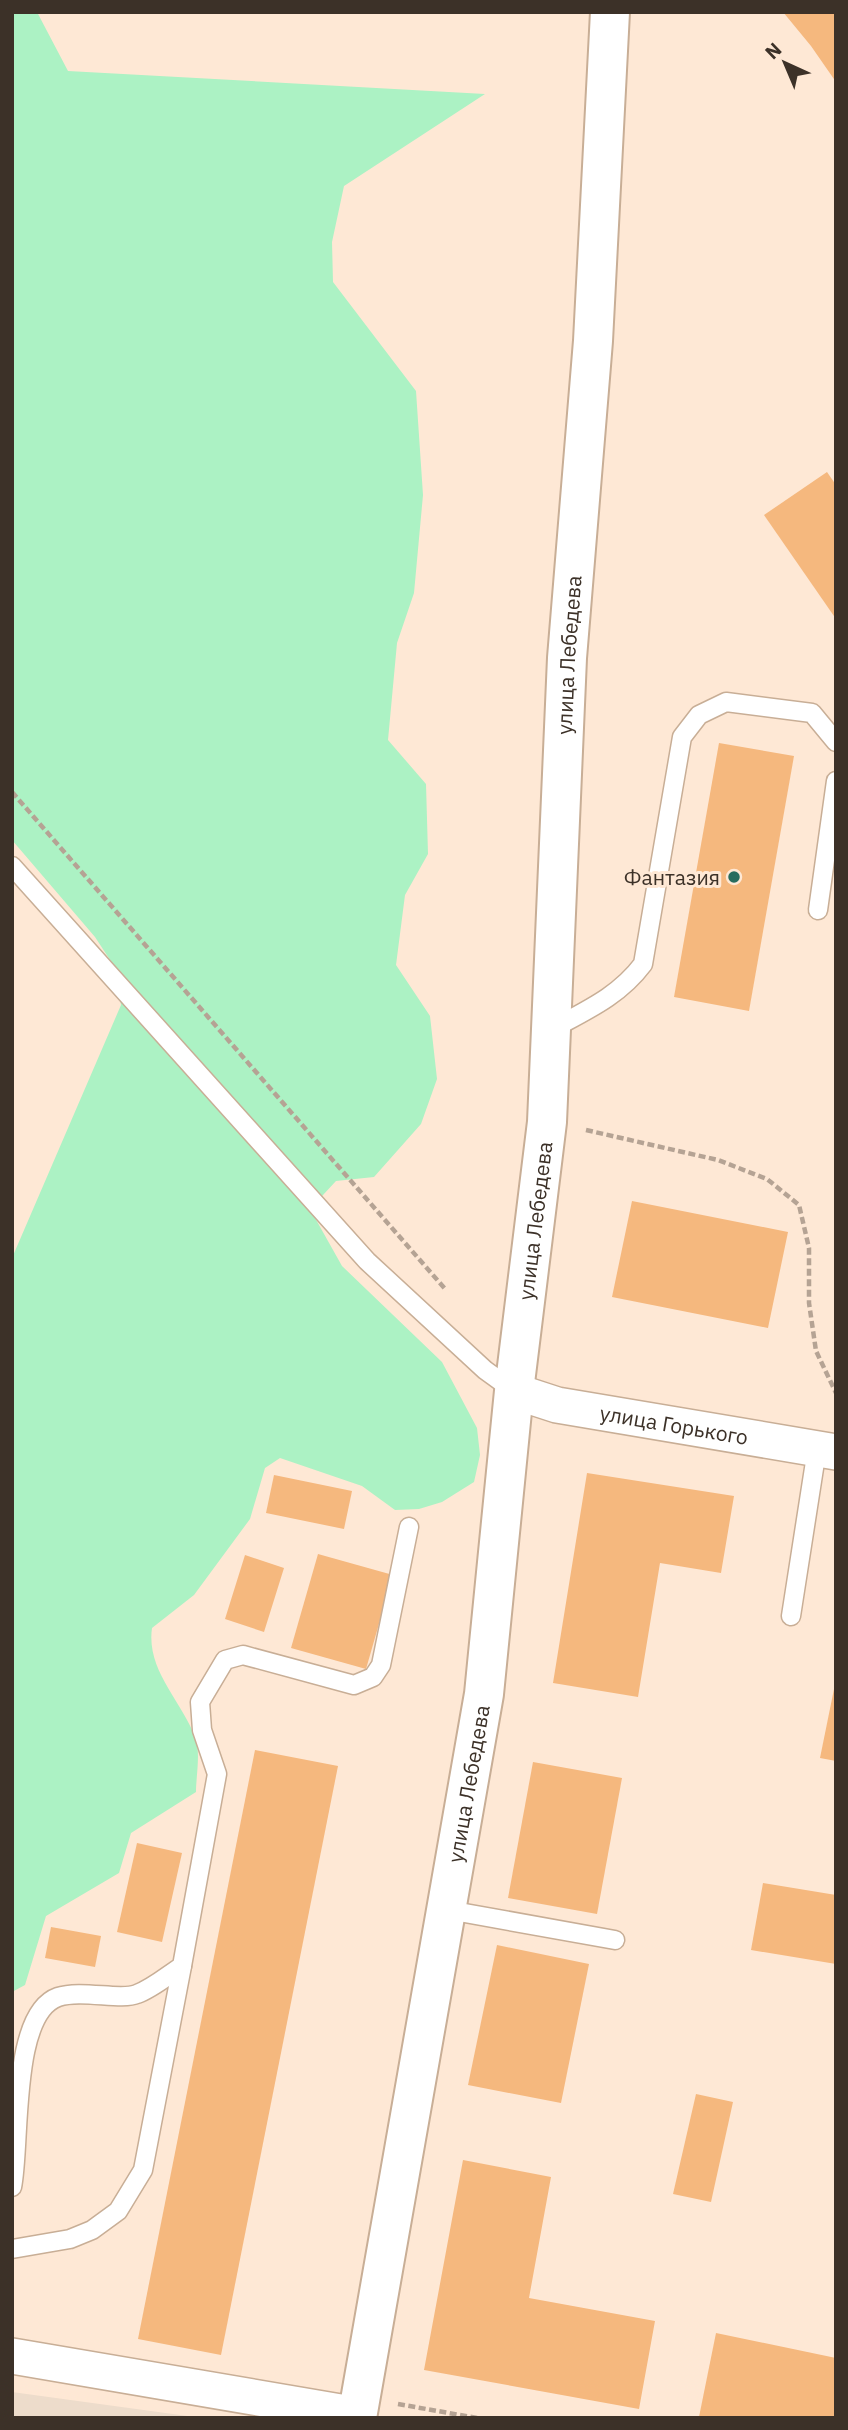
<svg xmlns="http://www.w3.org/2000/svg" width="848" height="2430" viewBox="0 0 848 2430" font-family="'IBM Plex Sans',sans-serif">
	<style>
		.industrial { fill: #eddccb }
		.green { fill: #acf2c4 }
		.building { fill: #f5b87e }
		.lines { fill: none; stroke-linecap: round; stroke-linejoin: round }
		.lane-casing { stroke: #c8ae96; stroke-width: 21 }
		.street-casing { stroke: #c8ae96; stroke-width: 38 }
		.secondary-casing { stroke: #c8ae96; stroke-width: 42 }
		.path { stroke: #b5a394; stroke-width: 4.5; stroke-dasharray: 7 3.5; stroke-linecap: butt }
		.lane { stroke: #fff; stroke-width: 18 }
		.street { stroke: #fff; stroke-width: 35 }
		.secondary { stroke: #fff; stroke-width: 38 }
		.poi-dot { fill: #276c5e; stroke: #fee8d5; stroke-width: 2.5 }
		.labels { text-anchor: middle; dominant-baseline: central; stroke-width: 6; stroke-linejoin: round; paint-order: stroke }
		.street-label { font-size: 21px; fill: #3c3128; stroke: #fee8d5 }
		.poi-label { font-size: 21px; fill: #3c3128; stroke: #fee8d5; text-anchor: end }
	</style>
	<rect width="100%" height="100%" fill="#fee8d5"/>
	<path class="industrial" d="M12 2392 202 2418H12Z"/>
	<path class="green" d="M12 12H37L68 71 485 94 344 186 332 242 333 282 416 391 423 495 414 593 397 643 388 740 426 784 428 854 405 895 396 965 430 1016 437 1079 421 1124 374 1177 336 1181 310 1209 342 1266 442 1362 477 1428 480 1455 474 1482 442 1502 419 1509 395 1510 362 1486 280 1458 265 1468 250 1519 194 1595 152 1628C146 1670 181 1700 195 1737 201 1752 196 1776 196 1792L131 1833 119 1873 46 1916 25 1985 12 1992V1258L121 1005 116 969 95 937 12 840Z"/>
	<g class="building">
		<path d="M783 12H836V82L811 46Z"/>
		<path d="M827 472 836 485V619L764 515Z"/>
		<path d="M719 743 794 756 749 1011 674 997Z"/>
		<path d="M632 1201 788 1232 768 1328 612 1297Z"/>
		<path d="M587 1473 734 1496 721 1573 660 1563 638 1697 553 1683Z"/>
		<path d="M274 1475 352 1491 344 1529 266 1513Z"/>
		<path d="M318 1554 393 1575 366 1669 291 1648Z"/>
		<path d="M245 1555 284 1568 264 1632 225 1619Z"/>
		<path d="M835 1684H836V1761L820 1758Z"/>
		<path d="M255 1750 338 1766 221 2355 138 2339Z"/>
		<path d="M533 1762 622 1778 597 1914 508 1898Z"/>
		<path d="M137 1843 182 1853 162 1942 117 1932Z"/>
		<path d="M763 1883 836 1895V1964L751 1950Z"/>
		<path d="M51 1927 101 1936 95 1967 45 1958Z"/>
		<path d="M497 1945 589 1964 561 2103 468 2085Z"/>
		<path d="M696 2094 733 2102 711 2202 673 2194Z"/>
		<path d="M463 2160 551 2177 529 2298 655 2321 639 2409 424 2370Z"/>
		<path d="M716 2333 836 2358V2418L699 2417Z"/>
	</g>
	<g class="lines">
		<defs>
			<g id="lane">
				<path d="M12 866 367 1261 485 1370 514 1391"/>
				<path d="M818 910 836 781"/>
				<path d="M552 1029C587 1010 619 996 643 964L682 737 699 715 726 702 812 713 836 742"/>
				<path d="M791 1616 817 1449"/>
				<path d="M448 1910 615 1940"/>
				<path d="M12 2187C21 2145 10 2014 58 1997 81 1989 121 2001 137 1994 153 1988 168 1975 182 1966L217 1774 202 1730 200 1702 225 1660 243 1655 354 1685 373 1677 381 1665 409 1527"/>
				<path d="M12 2249 70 2239 92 2230 118 2211 143 2170 182 1966"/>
			</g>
			<g id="street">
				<path id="s1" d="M514 1391 557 1405 836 1452"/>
				<path d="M12 2356 358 2415"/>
			</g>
			<g id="secondary">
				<path id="s2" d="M357 2418 484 1694 514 1391 547 1122 567 658 593 341 610 12"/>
			</g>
		</defs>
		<use href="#lane" class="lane-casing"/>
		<use href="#street" class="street-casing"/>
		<use href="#secondary" class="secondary-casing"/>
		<g class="path">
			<path d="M12 792 446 1290"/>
			<path d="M586 1130 718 1160 767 1179 799 1205 809 1248V1303L816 1351 836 1393"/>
			<path d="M398 2404 477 2418"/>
		</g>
		<use href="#lane" class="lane"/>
		<use href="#street" class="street"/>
		<use href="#secondary" class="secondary"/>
	</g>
	<circle class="poi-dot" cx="734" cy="877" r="7"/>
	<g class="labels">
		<g class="street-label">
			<text stroke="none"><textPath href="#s2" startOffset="1778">улица Лебедева</textPath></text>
			<text stroke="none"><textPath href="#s2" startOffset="1211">улица Лебедева</textPath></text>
			<text stroke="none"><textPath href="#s1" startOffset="164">улица Горького</textPath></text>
			<text stroke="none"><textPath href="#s2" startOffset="644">улица Лебедева</textPath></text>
		</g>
		<g class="poi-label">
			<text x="720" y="877">Фантазия</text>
		</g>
	</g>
	<rect width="848" height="2430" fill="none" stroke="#3c3128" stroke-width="28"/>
	<g transform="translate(785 63) rotate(316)" stroke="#fee8d5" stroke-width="5" paint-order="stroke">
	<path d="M0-5L12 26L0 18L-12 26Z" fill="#3c3128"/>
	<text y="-10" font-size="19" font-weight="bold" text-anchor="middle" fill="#3c3128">N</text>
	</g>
</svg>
